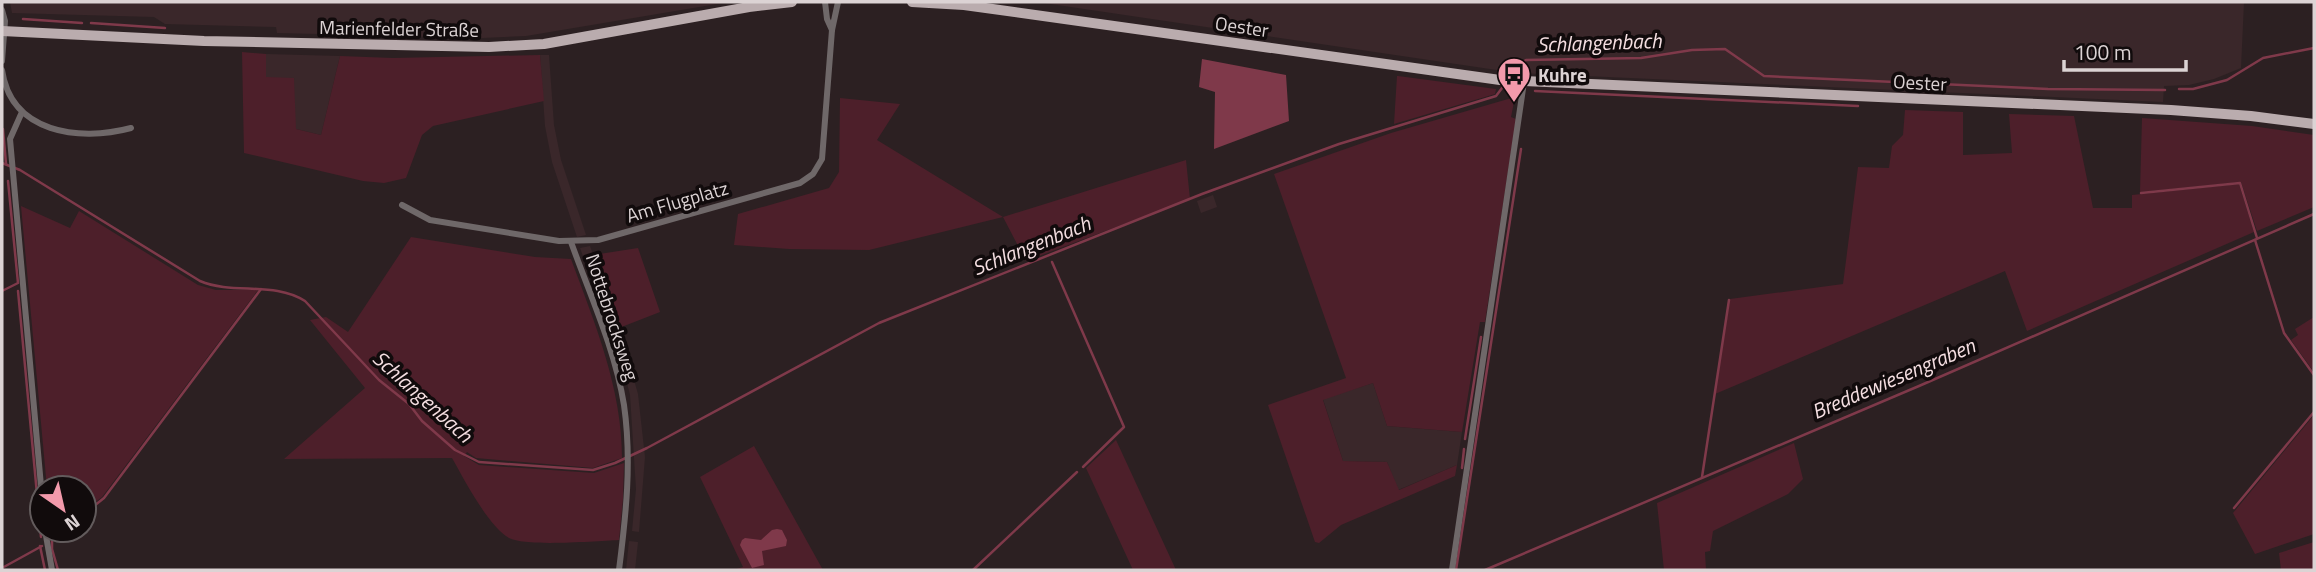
<svg xmlns="http://www.w3.org/2000/svg" width="2316" height="572" viewBox="0 0 2316 572" font-family="'Titillium Web',sans-serif">
	<style>
		.built { fill: #3a272a }
		.green { fill: #4d1f2a }
		.water { fill: #7f394a }
		.lines { fill: none; stroke-linecap: round; stroke-linejoin: round }
		.stream { stroke: #7f394a; stroke-width: 2.5 }
		.minor { stroke: #6f6869; stroke-width: 6 }
		.primary { stroke: #baacae; stroke-width: 10 }
		.labels { text-anchor: middle; dominant-baseline: central; stroke-width: 7; stroke-linejoin: round; paint-order: stroke }
		.street-label { font-size: 19px; fill: #dcd3d4; stroke: #110b0c }
		.poi-label { font-size: 19px; font-weight: bold; fill: #dcd3d4; stroke: #110b0c; text-anchor: start }
		.water-label { font-size: 21px; font-style: italic; fill: #f4dee1; stroke: #110b0c }
	</style>
	<rect width="100%" height="100%" fill="#2c2022"/>
	<g class="built">
		<path d="M10 2H723V3L526 36 482 38 277 33 276 27 165 24 154 17 12 13Z"/>
		<path d="M1037 2H2244L2241 68 2214 79 2189 85 2164 86 2163 102 1517 73Z"/>
		<path d="M266 54 340 56 321 135 296 129 265 77Z"/>
		<path d="M540 55H549L554 125 561 160 586 235 577 237 552 162 545 126Z"/>
		<path d="M1213 195 1217 207 1201 213 1197 201Z"/>
		<path d="M590 246 619 328 638 394 645 457 639 532 632 531 636 489 630 395 623 367 580 248Z"/>
		<path d="M1373 383 1387 426 1462 432 1457 465 1398 490 1387 462 1343 461 1323 399Z"/>
		<path d="M629 541 638 542 635 570H626Z"/>
	</g>
	<g class="green">
		<path d="M242 52 266 54V77L294 78 296 129 321 135 340 56 393 58 540 55 544 101 433 126 422 135 406 178 384 183 363 181 244 153Z"/>
		<path d="M1397 76H1398L1496 89 1495 94 1394 124Z"/>
		<path d="M1515 97 1511 117 1516 119 1485 322H1480L1462 432 1387 426 1373 383 1323 400 1343 461 1387 462 1399 490 1457 465 1455 476 1341 525 1319 543 1315 542 1268 405 1346 378 1274 174 1391 133Z"/>
		<path d="M840 98 900 104 877 140 1003 217 1186 160 1190 199 1026 261 1003 217 869 250 789 249 734 245 738 214 829 188 839 172Z"/>
		<path d="M1905 110 1963 112V155L2012 153 2009 114 2074 116 2093 208H2132V195L2239 184 2254 232 2027 331 2005 271 1715 394 1730 299 1843 284 1858 167 1889 168 1892 146 1903 135Z"/>
		<path d="M2142 118 2252 126 2314 135V207L2257 231 2241 182 2140 192Z"/>
		<path d="M21 206 70 228 79 211 198 285 216 290H258L102 497 84 511V488H47Z"/>
		<path d="M411 237 535 257 571 259C595 324 622 388 622 458L593 468 476 458 467 452 464 456 479 465 594 473 624 463 623 499 619 540C596 541 526 547 509 538 488 526 464 479 452 458L284 459 365 388 310 320 326 317 348 332Z"/>
		<path d="M638 248 660 312 619 328 593 255Z"/>
		<path d="M2314 317V372L2291 340 2298 335 2295 329Z"/>
		<path d="M2314 415V534L2255 554 2233 513Z"/>
		<path d="M1116 440 1176 570H1133L1086 468Z"/>
		<path d="M1794 443 1803 479 1788 494 1713 531 1710 551 1705 552 1706 570H1664L1657 503Z"/>
		<path d="M754 446 823 570H733L743 567 700 477Z"/>
		<path d="M2314 542V570H2281L2279 553Z"/>
	</g>
	<g class="water">
		<path d="M1202 59 1286 75 1289 121 1214 149 1215 92 1199 87Z"/>
		<path d="M777 529 782 530 787 540 786 546 762 551 764 565 752 568 740 545 742 540 745 538 761 540 772 530Z"/>
	</g>
	<g class="lines">
		<g class="stream">
			<path d="M23 19 82 23"/>
			<path d="M91 23 165 28"/>
			<path d="M1508 78 1514 68 1526 60 1641 58 1692 50 1725 49 1764 76 2048 89 2165 90"/>
			<path d="M2179 89H2193L2227 80 2263 58 2314 48"/>
			<path d="M1535 91 1858 106"/>
			<path d="M3 129 6 164"/>
			<path d="M2 163 20 170 200 281C233 295 274 281 305 301L379 380 409 404 422 421 455 450 479 462 593 470 615 463 647 448 879 323 1202 194 1339 144 1496 96 1505 84"/>
			<path d="M2141 193 2240 183 2257 238"/>
			<path d="M2255 240 2284 333 2314 375"/>
			<path d="M1052 262 1124 427 1083 467"/>
			<path d="M2 291 18 283 8 181"/>
			<path d="M18 291 41 537"/>
			<path d="M1465 439 1481 337"/>
			<path d="M1462 468 1464 449"/>
			<path d="M1702 477 1729 300"/>
			<path d="M2234 508 2314 412"/>
			<path d="M84 514 104 498 261 289"/>
			<path d="M53 538 64 530"/>
			<path d="M52 539V549L58 570"/>
			<path d="M40 546 45 570"/>
			<path d="M2 568 42 546"/>
			<path d="M973 570 1077 472"/>
			<path d="M1456 570 1521 149"/>
			<path d="M1485 570 1919 386 2314 214"/>
		</g>
		<g class="minor">
			<path d="M825 2 827 19 832 30"/>
			<path d="M2 10 5 21 2 61"/>
			<path d="M2 70C11 133 79 142 131 128"/>
			<path d="M22 112 10 139 42 497"/>
			<path d="M402 205 430 220 559 241 598 240 800 183 813 174 822 159 832 30 838 2"/>
			<path d="M571 242C590 295 615 349 624 405 632 461 626 515 619 570"/>
			<path d="M45 530 52 570"/>
			<path d="M1452 570 1524 82"/>
		</g>
		<g class="primary">
			<path d="M912 2 964 5 1500 80 2171 110 2251 116 2314 124"/>
			<path d="M2 31 204 41 489 47 544 44 749 7 792 2"/>
		</g>
	</g>
	<defs>
		<symbol id="bus-pin" viewBox="-11 -11 22 30"><path d="M0 17L-7.5 6A9.5 9.5 0 1 1 7.5 6Z" fill="#f39aab" stroke="#110b0c"/><path d="M-5-6H5V4H4V6H2V4H-2V6H-4V4H-5ZM-3.5-4V0h7V-4ZM-3.5 1.2v1.5H-2V1.2ZM2 1.2v1.5H3.5V1.2Z" fill="#111"/></symbol>
	</defs>
	<g fill-rule="evenodd">
		<use href="#bus-pin" x="1495" y="55" width="38" height="52"/>
	</g>
	<g class="labels">
		<g class="street-label">
			<text transform="translate(1242 26) rotate(8)">Oester</text>
			<text transform="translate(399 28) rotate(1)">Marienfelder Straße</text>
			<text transform="translate(1920 82) rotate(3)">Oester</text>
			<text transform="translate(677 201) rotate(-16)">Am Flugplatz</text>
			<text transform="translate(613 317) rotate(72)">Nottebrocksweg</text>
		</g>
		<g class="poi-label">
			<text x="1538" y="74">Kuhre</text>
		</g>
		<g class="water-label">
			<text transform="translate(1599 42) rotate(-2)">Schlangenbach</text>
			<text transform="translate(1031 245) rotate(-22)">Schlangenbach</text>
			<text transform="translate(1893 378) rotate(-23)">Breddewiesengraben</text>
			<text transform="translate(423 396) rotate(42)">Schlangenbach</text>
		</g>
	</g>
	<rect width="2316" height="572" fill="none" stroke="#dcd3d4" stroke-width="7"/>
	<g transform="translate(63 509) rotate(146)"><circle r="33" fill="#110b0c" stroke="#625b5c" stroke-width="2"/>
	<path d="M0-5L12 26L0 18L-12 26Z" fill="#f39aab"/>
	<text y="-10" font-size="19" font-weight="bold" text-anchor="middle" fill="#dcd3d4">N</text>
	</g>
	<path d="M2064 60v10h122v-10" fill="none" stroke="#dcd3d4" stroke-width="3.5"/>
	<text x="2074" y="60" font-size="21" fill="#dcd3d4" stroke="#110b0c" stroke-width="5" paint-order="stroke">100 m</text>
</svg>
